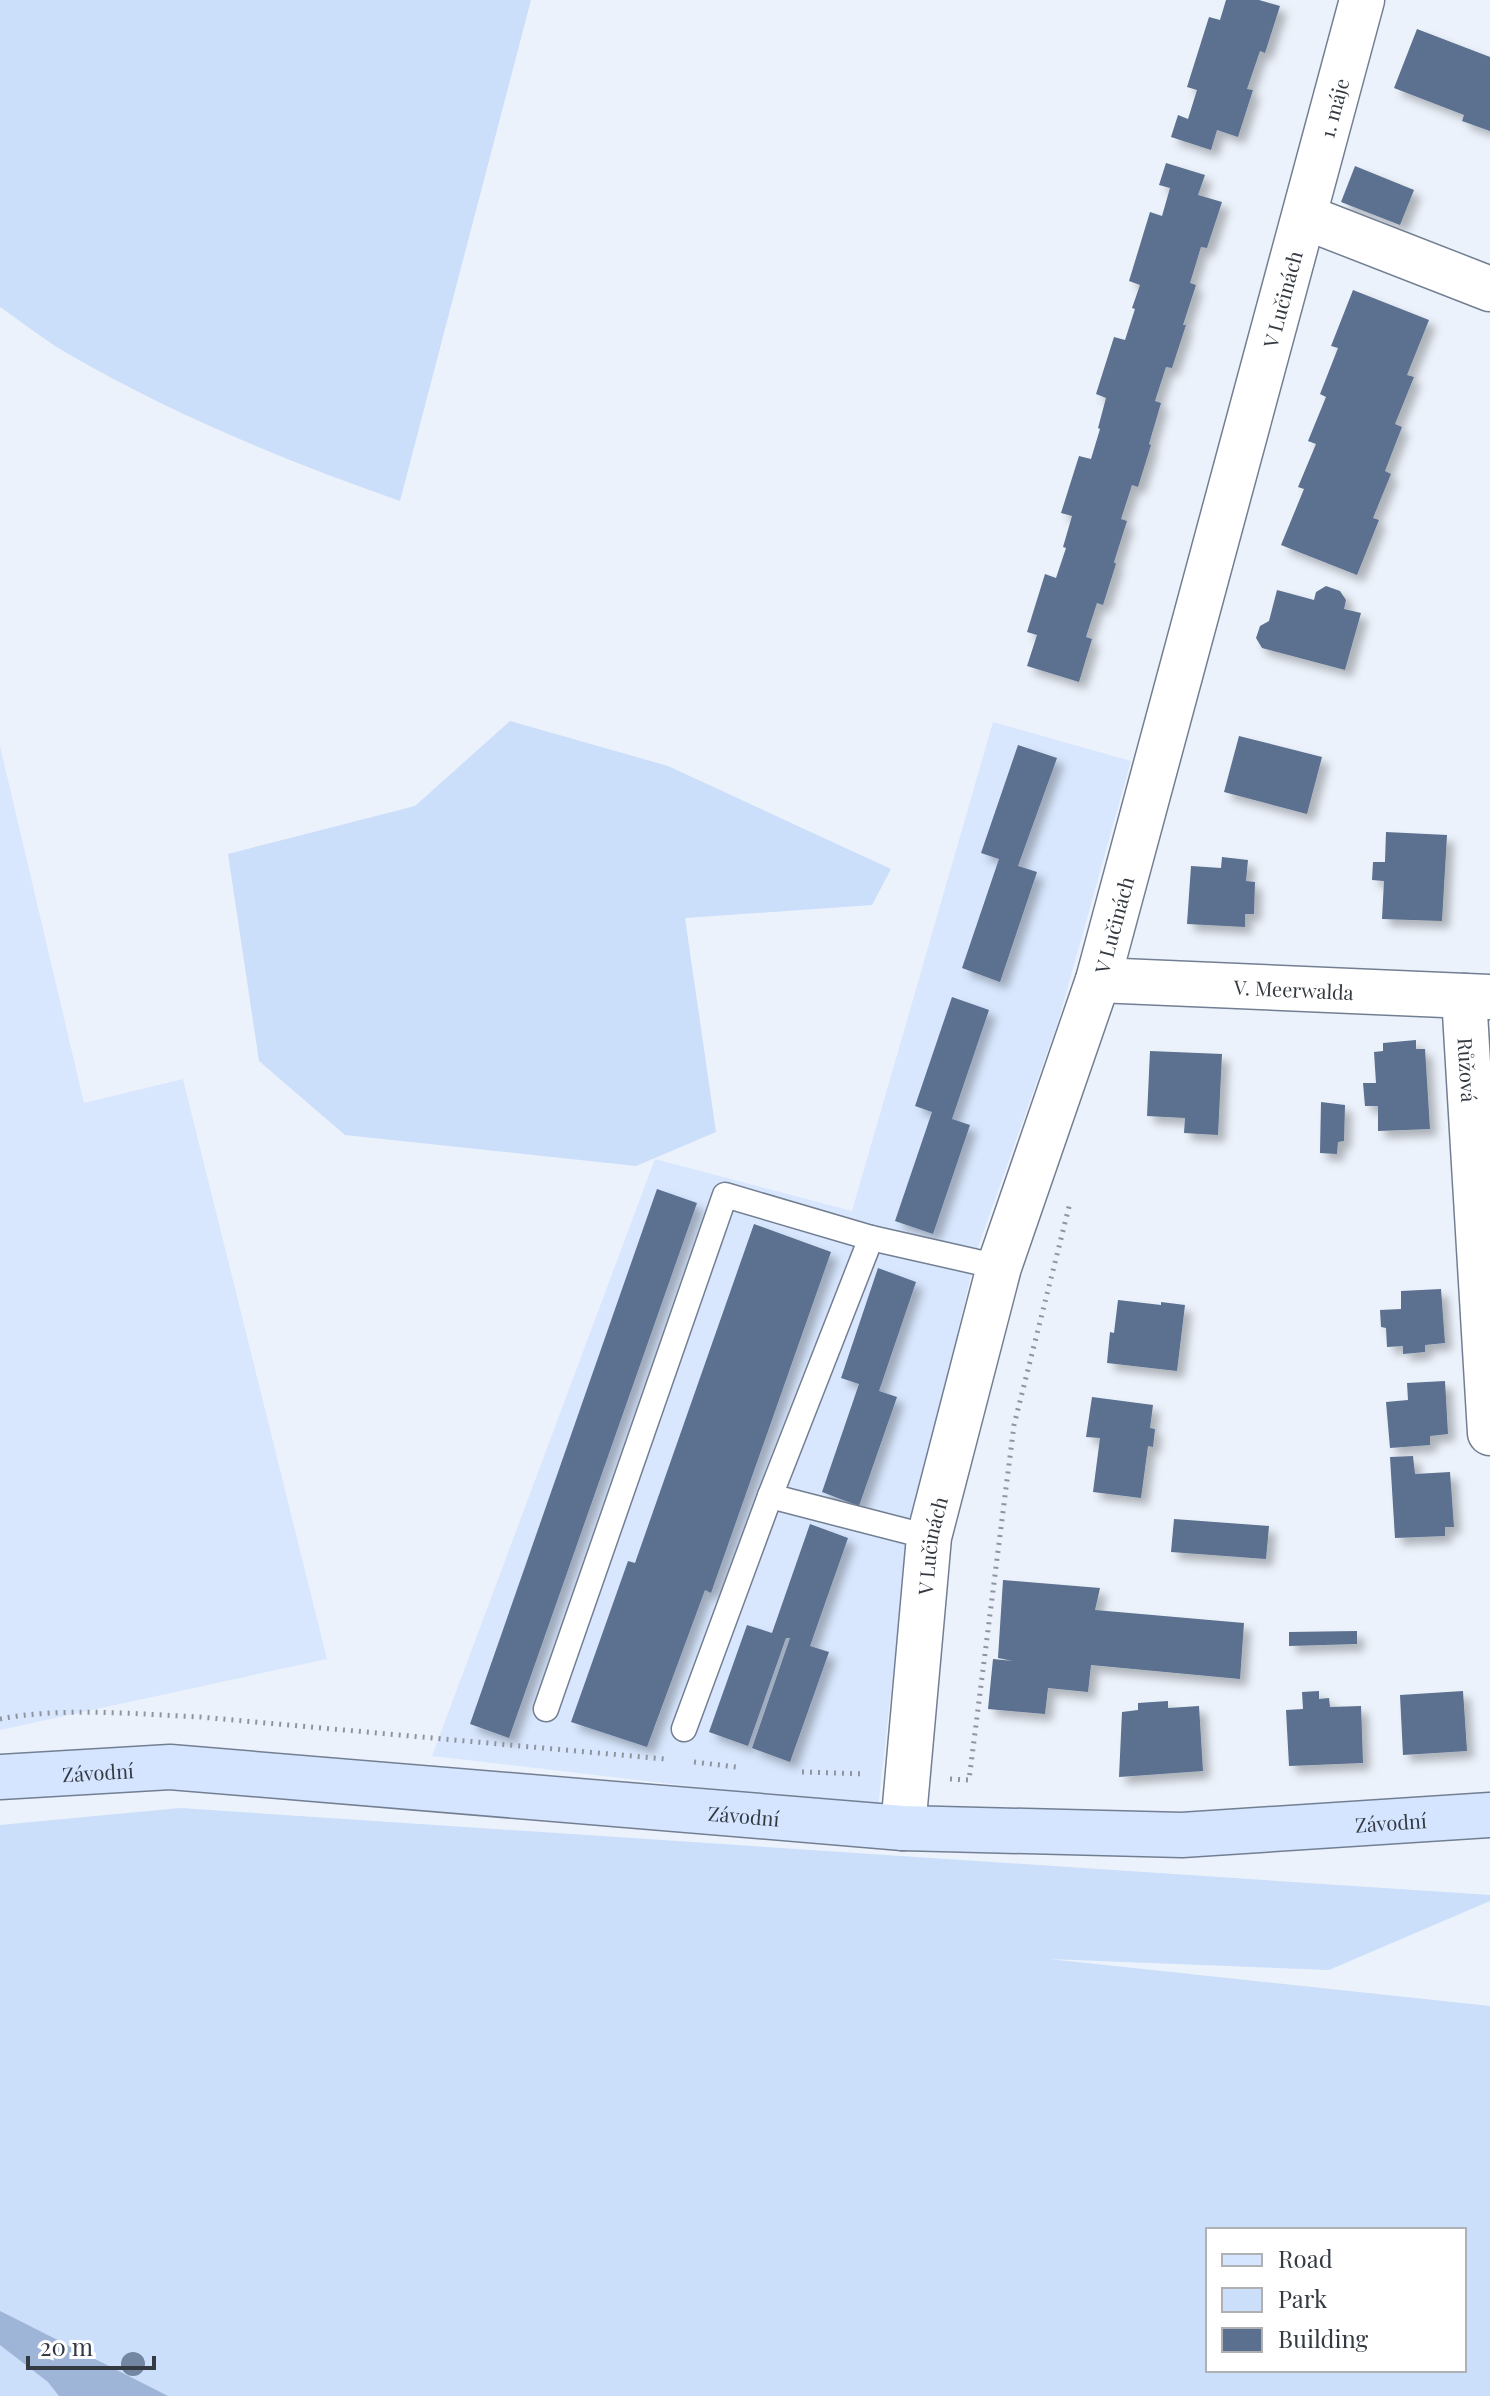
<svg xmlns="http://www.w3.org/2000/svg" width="1490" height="2396" viewBox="0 0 1490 2396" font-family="'Playfair Display',serif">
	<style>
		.built { fill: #d8e7fe }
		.green { fill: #cbdefa; fill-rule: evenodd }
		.water { fill: #9eb5d7 }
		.building { fill: #5b708f; filter: url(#shadow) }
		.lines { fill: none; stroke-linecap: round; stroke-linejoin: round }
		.lane-casing { stroke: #727f92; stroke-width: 27 }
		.street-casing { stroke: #727f92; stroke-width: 47 }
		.secondary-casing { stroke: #727f92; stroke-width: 47 }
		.path { stroke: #8f959d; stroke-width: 5; stroke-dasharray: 2 6; stroke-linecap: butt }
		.lane { stroke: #fff; stroke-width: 24 }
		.street { stroke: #fff; stroke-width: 44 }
		.secondary { stroke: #d5e5ff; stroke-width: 44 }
		.tree { fill: #7487a2 }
		.labels { text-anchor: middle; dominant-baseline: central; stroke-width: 8; stroke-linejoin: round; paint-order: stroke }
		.street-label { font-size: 20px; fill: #343a42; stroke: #fff }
	</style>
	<defs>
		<filter id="shadow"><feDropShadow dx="7" dy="7" stdDeviation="4" flood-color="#0004"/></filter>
	</defs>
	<rect width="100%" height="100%" fill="#ecf2fb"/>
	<g class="built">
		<path d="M993 722 1131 761 1058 1022 976 1253 906 1557 878 1808 432 1756 655 1159 852 1211Z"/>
		<path d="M0 746 84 1103 183 1079 327 1659 0 1730Z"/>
	</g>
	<g class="green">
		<path d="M0 0H531L400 501C284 460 171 414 65 352 43 339 22 322 0 307Z"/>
		<path d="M510 721 668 766 891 869 872 905 685 918 716 1132 636 1166 345 1135 259 1061 228 854 415 806Z"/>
		<path d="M180 1808 1490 1895V1901L1329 1970 1049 1959 1490 2006V2396H0V1825ZM1208 2230H1464V2370H1208Z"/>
	</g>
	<path class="water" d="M0 2311 22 2322 168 2396H59L48 2382 0 2345Z"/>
	<g class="building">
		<path d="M1226 0H1259L1280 6 1265 53 1260 51 1247 89 1253 90 1238 137 1217 130 1211 150 1171 137 1178 115 1188 119 1197 90 1187 87 1209 17 1220 20Z"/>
		<path d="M1417 29 1490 57V131L1462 121 1464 115 1394 88Z"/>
		<path d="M1166 163 1205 175 1198 195 1222 202 1207 248 1201 247 1190 283 1196 285 1183 325H1186L1172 368 1166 367 1155 401 1161 403 1149 444 1151 445 1138 487 1132 485 1121 519 1127 521 1114 562 1116 564 1103 605 1097 603 1086 637 1092 639 1079 682 1027 666 1037 635 1027 632 1045 574 1056 578 1066 548 1063 547 1072 516 1061 513 1079 456 1091 459 1100 429 1098 428 1106 398 1096 394 1114 337 1125 340 1135 309 1132 308 1140 285 1129 281 1150 212 1162 216 1170 188 1159 185Z"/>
		<path d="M1355 166 1414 190 1400 225 1341 202Z"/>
		<path d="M1353 290 1429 320 1407 375 1414 377 1395 424 1402 427 1385 471 1391 474 1373 518 1379 520 1357 575 1281 545 1304 489 1298 487 1316 444 1308 441 1326 397 1320 394 1338 348 1331 346Z"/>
		<path d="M1326 586 1340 591 1346 600 1344 609 1361 613 1345 670 1262 648 1256 638 1260 626 1269 621 1277 590 1314 600 1316 592Z"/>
		<path d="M1239 736 1322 757 1307 814 1224 792Z"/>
		<path d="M1018 745 1057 758 1018 866 1037 872 1000 982 962 968 999 859 981 853Z"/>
		<path d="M1386 832 1447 835 1442 921 1382 919 1384 881 1372 880 1373 862H1385Z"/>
		<path d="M1222 857 1248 860 1246 881 1255 882 1254 914H1245V927L1187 924 1191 866 1221 868Z"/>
		<path d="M952 997 989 1010 952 1119 970 1125 933 1234 895 1221 932 1112 915 1106Z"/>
		<path d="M1416 1040V1049H1425L1430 1129 1378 1131V1106H1365L1363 1083H1376L1374 1052 1383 1051V1043Z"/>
		<path d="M1150 1051 1222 1054 1218 1135 1184 1133 1185 1118 1147 1116Z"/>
		<path d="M1321 1102 1345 1105 1344 1141 1338 1142 1337 1154 1320 1153Z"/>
		<path d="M657 1189 697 1203 509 1738 470 1724Z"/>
		<path d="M754 1224 831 1252 711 1593 705 1590 647 1747 571 1722 628 1561 635 1563Z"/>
		<path d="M878 1268 916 1282 879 1391 897 1397 859 1506 822 1492 859 1384 841 1378Z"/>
		<path d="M1441 1289 1445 1343 1425 1345V1352L1403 1354V1346L1387 1347 1386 1328 1381 1327 1380 1310 1401 1309V1291Z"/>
		<path d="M1118 1300 1161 1305V1302L1185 1305 1177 1371 1107 1363 1110 1332 1114 1333Z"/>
		<path d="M1445 1381 1448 1434 1430 1436V1445L1390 1448 1386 1402 1408 1400 1407 1383Z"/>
		<path d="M1092 1397 1153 1405 1150 1428 1155 1429 1153 1447 1148 1446 1141 1498 1093 1492 1100 1438 1086 1437Z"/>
		<path d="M1413 1456 1415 1474 1450 1472 1454 1527H1445V1536L1395 1538 1390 1457Z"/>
		<path d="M1174 1519 1269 1526 1266 1559 1171 1552Z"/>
		<path d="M810 1524 848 1538 810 1646 829 1652 790 1762 752 1748 790 1638H786L748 1746 709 1732 747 1625 772 1633Z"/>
		<path d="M1003 1580 1100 1588 1095 1610 1244 1623 1240 1679 1091 1665 1088 1692 1048 1688 1045 1714 988 1709 993 1659 1013 1661 998 1658Z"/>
		<path d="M1357 1631V1644L1289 1646V1632Z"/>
		<path d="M1319 1691V1699L1329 1698 1330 1707 1361 1706 1363 1763 1289 1766 1286 1710 1303 1709 1302 1692Z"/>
		<path d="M1463 1691 1467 1751 1403 1755 1400 1695Z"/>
		<path d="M1168 1701V1708L1199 1706 1203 1771 1119 1777 1122 1712 1138 1710V1703Z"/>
	</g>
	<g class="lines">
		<defs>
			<g id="lane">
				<path d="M770 1496 929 1537"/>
				<path d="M546 1709 725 1195 871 1238 999 1267"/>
				<path d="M684 1729 770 1496 871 1238"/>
			</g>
			<g id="street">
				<path d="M1305 217 1490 289"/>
				<path id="s1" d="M1098 980 1490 997"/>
				<path id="s2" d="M1464 996 1490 1433"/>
				<path id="s3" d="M903 1828 929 1537 999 1267 1098 980 1362 0"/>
			</g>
			<g id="secondary">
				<path id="s4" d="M0 1777 170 1767 903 1828 1182 1835 1490 1815"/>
			</g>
		</defs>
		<use href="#lane" class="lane-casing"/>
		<use href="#street" class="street-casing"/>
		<use href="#secondary" class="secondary-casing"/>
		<g class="path">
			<path d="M0 1719C61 1707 137 1714 200 1717L665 1759"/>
			<path d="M694 1762 736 1767"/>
			<path d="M802 1772 864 1774"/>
			<path d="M950 1779 969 1780 1014 1425 1070 1203"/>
		</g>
		<use href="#lane" class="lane"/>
		<use href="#street" class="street"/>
		<use href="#secondary" class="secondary"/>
	</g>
	<circle class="tree" cx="133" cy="2364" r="12"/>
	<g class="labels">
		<g class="street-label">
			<text stroke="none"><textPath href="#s3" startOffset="1778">1. máje</textPath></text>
			<text stroke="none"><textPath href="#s3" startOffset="1580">V Lučinách</textPath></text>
			<text stroke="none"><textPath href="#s3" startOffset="932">V Lučinách</textPath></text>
			<text stroke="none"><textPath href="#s1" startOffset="196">V. Meerwalda</textPath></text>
			<text stroke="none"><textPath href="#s2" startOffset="74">Růžová</textPath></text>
			<text stroke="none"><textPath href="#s3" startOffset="284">V Lučinách</textPath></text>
			<text stroke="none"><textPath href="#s4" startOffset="98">Závodní</textPath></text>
			<text stroke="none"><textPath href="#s4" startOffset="746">Závodní</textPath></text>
			<text stroke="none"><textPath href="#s4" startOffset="1394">Závodní</textPath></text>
		</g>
	</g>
	<rect x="1206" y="2228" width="260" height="144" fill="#ffffff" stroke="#aeb0b3" stroke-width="2"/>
	<rect x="1222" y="2254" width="40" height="12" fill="#d5e5ff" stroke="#aeb0b3" stroke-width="2"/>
	<text x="1278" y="2268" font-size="24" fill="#343a42">Road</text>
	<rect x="1222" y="2288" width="40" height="24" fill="#cbdefa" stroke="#aeb0b3" stroke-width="2"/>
	<text x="1278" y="2308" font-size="24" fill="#343a42">Park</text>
	<rect x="1222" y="2328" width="40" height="24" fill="#5b708f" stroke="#aeb0b3" stroke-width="2"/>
	<text x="1278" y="2348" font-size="24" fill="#343a42">Building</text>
	<path d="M28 2356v12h126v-12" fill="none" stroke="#343a42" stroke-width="4"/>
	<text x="40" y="2356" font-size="24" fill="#343a42" stroke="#ffffff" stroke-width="6" paint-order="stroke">20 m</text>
</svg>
